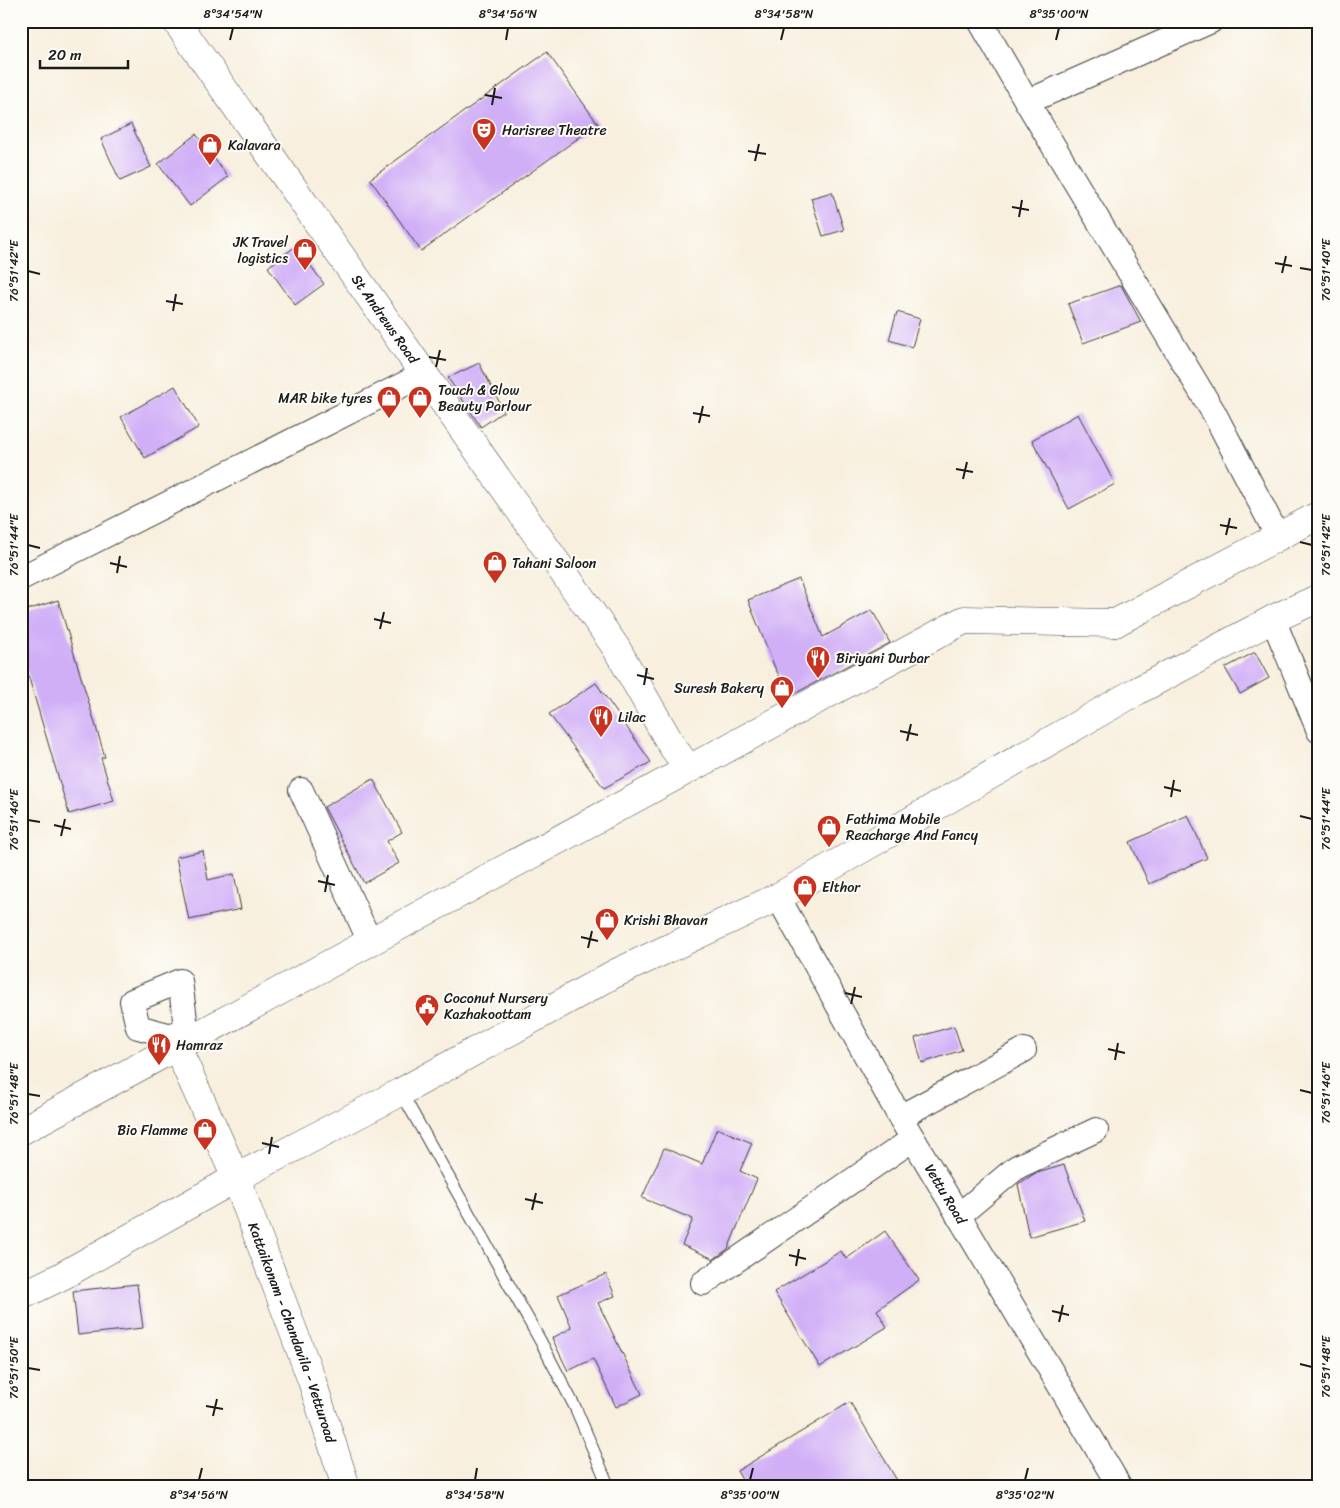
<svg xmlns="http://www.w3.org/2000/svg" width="1340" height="1508" viewBox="0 0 1340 1508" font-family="Sriracha,sans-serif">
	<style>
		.building { fill: #d0aff7 }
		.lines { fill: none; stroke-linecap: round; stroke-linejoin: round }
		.service-casing { stroke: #3d3c39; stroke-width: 13 }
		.minor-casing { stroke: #3d3c39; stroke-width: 26 }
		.tertiary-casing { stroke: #3d3c39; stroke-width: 29 }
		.secondary-casing { stroke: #3d3c39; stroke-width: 29 }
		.primary-casing { stroke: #3d3c39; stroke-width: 29 }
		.trunk-casing { stroke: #3d3c39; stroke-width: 29 }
		.service { stroke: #fff; stroke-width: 11 }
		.minor { stroke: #fff; stroke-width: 24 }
		.tertiary { stroke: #fff; stroke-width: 28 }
		.secondary { stroke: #fff; stroke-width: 28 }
		.primary { stroke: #fff; stroke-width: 28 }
		.trunk { stroke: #fff; stroke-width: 28 }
		.ticks { fill: none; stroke: #1c1c1c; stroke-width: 2 }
		.labels { text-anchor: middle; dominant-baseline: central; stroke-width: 4; stroke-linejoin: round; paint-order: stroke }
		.poi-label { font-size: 14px; fill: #1c1c1c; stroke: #fdfcf7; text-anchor: start }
		.street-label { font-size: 14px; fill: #1c1c1c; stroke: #fdfcf7 }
		.neatline { fill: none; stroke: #1c1c1c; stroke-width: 2 }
		.ticks-label { font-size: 12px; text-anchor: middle; fill: #1c1c1c }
	</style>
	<rect width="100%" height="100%" fill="#fdfcf7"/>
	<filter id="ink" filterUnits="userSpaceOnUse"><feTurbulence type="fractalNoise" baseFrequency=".02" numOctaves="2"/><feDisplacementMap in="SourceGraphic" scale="10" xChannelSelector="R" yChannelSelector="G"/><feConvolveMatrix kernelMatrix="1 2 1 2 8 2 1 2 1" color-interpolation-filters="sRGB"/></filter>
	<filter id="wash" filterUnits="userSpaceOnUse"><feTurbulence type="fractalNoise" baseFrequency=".0096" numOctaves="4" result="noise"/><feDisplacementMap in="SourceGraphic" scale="20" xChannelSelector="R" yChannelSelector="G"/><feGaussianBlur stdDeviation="1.12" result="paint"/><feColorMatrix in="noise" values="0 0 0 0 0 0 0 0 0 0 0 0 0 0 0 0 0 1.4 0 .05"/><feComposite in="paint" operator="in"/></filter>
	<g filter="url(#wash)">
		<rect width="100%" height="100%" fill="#f8efde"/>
		<g id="blocks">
			<g class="building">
				<path d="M547 52 598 124 421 251 370 179Z"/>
				<path d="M131 124 151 167 120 181 101 139Z"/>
				<path d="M196 134 228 177 190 206 158 164Z"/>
				<path d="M832 192 844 230 823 236 811 198Z"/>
				<path d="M296 246 324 284 295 305 268 267Z"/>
				<path d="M1121 285 1141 322 1083 343 1068 304Z"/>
				<path d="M897 312 920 319 912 347 889 340Z"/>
				<path d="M479 363 504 411 481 427 448 378Z"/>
				<path d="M175 386 199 427 145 458 121 417Z"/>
				<path d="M1078 414 1115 484 1069 509 1032 440Z"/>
				<path d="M799 579 823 637 872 610 890 643 790 696 775 668 748 600Z"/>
				<path d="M58 600 105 757 101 758 114 801 69 814 21 651V612Z"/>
				<path d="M1255 652 1269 678 1240 694 1225 668Z"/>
				<path d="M596 683 651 762 604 788 549 714Z"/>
				<path d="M373 779 402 832 387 841 399 863 364 883 324 807Z"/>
				<path d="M1188 815 1207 858 1149 884 1130 842Z"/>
				<path d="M203 851 208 880 234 874 241 909 189 920 176 857Z"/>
				<path d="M954 1026 962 1050 922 1063 915 1038Z"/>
				<path d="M717 1128 752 1143 740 1171 757 1179 728 1249 714 1259 682 1245 693 1219 642 1198 664 1148 702 1164Z"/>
				<path d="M1064 1165 1085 1221 1029 1237 1018 1184 1034 1174Z"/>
				<path d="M885 1231 919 1280 877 1310 887 1327 820 1367 774 1292 841 1251 846 1259Z"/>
				<path d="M606 1274 615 1296 598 1303 642 1394 616 1407 593 1359 568 1371 552 1338 572 1328 558 1295Z"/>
				<path d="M137 1284 143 1328 78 1335 73 1291Z"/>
				<path d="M850 1402 901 1487H746L737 1471Z"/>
			</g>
		</g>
	</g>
	<g filter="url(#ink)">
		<use href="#blocks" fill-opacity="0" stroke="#3d3c39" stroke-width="1"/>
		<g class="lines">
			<defs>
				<path id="service" d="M401 1092 541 1342 576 1409 609 1487"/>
				<g id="minor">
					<path d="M980 21 1027 102 1214 413 1277 535"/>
					<path d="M1027 102 1211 21"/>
					<path d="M21 578 424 374"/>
					<path d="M1273 619 1319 731"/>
					<path d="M301 790 370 942"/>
					<path id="s1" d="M778 897 900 1117 1120 1487"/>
					<path d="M172 1036 138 1027 132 1001 180 981 186 1027 172 1036 177 1047"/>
					<path d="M900 1117 1024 1050"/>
					<path d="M958 1216 1017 1167 1096 1130"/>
					<path d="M703 1283 913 1139"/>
				</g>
				<g id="tertiary">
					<path d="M21 1131 964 620 1115 623"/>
					<path d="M21 1296 62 1276 236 1178 401 1092 614 974 778 897 1137 691 1273 619 1319 598"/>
				</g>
				<g id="secondary">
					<path id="s2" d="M176 21 615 646 672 746 689 769"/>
				</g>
				<g id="primary">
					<path id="s3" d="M177 1047 236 1178 312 1381 346 1487"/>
				</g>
				<path id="trunk" d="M1115 623 1319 515"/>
			</defs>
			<use href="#service" class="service-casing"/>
			<use href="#minor" class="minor-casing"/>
			<use href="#tertiary" class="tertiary-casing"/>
			<use href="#secondary" class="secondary-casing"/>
			<use href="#primary" class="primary-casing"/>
			<use href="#trunk" class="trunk-casing"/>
			<use href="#service" class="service"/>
			<use href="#minor" class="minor"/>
			<use href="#tertiary" class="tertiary"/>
			<use href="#secondary" class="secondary"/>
			<use href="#primary" class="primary"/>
			<use href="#trunk" class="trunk"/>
		</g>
	</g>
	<path class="ticks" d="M230 40 233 28M506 40 508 28M781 40 784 28M1056 40 1059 28M485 95 502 98M492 105 495 88M748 151 766 154M755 161 759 144M1012 207 1029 210M1019 217 1022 200M1275 263 1292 266M1300 268 1312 270M28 271 40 274M1282 273 1286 256M166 301 183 304M173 311 176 294M429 357 446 360M436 367 440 350M693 413 710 416M699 423 703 406M956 469 973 472M963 479 967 462M1220 525 1237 528M1226 535 1230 518M1300 542 1312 545M28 545 40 548M110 563 127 567M117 573 120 556M374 619 391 623M380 629 384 612M637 675 654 679M644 685 647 668M900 731 918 735M907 741 911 724M1164 787 1181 791M1171 797 1174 780M1300 816 1312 819M28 820 40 822M54 825 71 829M61 836 65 819M318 881 335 885M325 892 328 875M581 937 598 941M588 948 592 931M845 993 862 997M851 1004 855 987M1108 1049 1125 1053M1115 1060 1118 1043M1300 1090 1312 1093M28 1094 40 1096M262 1143 279 1147M269 1154 272 1137M525 1199 543 1203M532 1210 536 1193M789 1255 806 1259M796 1266 799 1249M1052 1311 1069 1315M1059 1322 1063 1305M1300 1364 1312 1367M28 1368 40 1370M206 1406 223 1409M213 1416 217 1399M199 1480 202 1468M475 1480 477 1468M750 1480 753 1468M1025 1480 1028 1468"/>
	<defs>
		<symbol id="theatre-pin" viewBox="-11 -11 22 30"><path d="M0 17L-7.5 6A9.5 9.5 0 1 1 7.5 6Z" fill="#c8321e" stroke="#fdfcf7"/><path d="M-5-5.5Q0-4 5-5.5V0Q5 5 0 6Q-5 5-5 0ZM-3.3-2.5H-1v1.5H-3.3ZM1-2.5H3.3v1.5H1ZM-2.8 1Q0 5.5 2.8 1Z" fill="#fff"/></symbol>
		<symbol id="shop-pin" viewBox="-11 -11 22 30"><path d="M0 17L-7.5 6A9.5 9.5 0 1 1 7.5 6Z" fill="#c8321e" stroke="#fdfcf7"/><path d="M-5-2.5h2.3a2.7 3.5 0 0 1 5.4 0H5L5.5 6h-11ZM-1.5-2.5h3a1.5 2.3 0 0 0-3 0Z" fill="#fff"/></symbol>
		<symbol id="restaurant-pin" viewBox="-11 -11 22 30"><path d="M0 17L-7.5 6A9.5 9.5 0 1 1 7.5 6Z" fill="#c8321e" stroke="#fdfcf7"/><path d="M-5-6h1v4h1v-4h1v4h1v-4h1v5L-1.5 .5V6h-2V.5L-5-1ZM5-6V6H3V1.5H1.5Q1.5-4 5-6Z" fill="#fff"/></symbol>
		<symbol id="civic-pin" viewBox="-11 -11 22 30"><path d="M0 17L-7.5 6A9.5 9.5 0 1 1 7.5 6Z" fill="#c8321e" stroke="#fdfcf7"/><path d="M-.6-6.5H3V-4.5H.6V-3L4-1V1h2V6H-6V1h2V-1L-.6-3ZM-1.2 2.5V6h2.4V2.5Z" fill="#fff"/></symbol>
	</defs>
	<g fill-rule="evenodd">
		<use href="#theatre-pin" x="470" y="116" width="28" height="38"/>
		<use href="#shop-pin" x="196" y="131" width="28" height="38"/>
		<use href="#shop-pin" x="291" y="236" width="28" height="38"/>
		<use href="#shop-pin" x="375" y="384" width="28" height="38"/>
		<use href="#shop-pin" x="406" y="384" width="28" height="38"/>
		<use href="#shop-pin" x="481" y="549" width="28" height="38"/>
		<use href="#restaurant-pin" x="804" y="644" width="28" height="38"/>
		<use href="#shop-pin" x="768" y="674" width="28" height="38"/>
		<use href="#restaurant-pin" x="587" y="703" width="28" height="38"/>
		<use href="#shop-pin" x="815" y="813" width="28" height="38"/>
		<use href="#shop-pin" x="791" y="873" width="28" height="38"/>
		<use href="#shop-pin" x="593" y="906" width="28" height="38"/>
		<use href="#civic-pin" x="413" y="992" width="28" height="38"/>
		<use href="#restaurant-pin" x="145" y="1031" width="28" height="38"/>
		<use href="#shop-pin" x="191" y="1116" width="28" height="38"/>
	</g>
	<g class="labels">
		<g class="poi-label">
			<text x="502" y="130">Harisree Theatre</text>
			<text x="228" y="145">Kalavara</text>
			<text x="288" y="242" text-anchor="end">JK Travel<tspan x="288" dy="16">logistics</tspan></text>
			<text x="438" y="390">Touch &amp; Glow<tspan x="438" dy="16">Beauty Parlour</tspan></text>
			<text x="372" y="398" text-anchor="end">MAR bike tyres</text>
			<text x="512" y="563">Tahani Saloon</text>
			<text x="836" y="658">Biriyani Durbar</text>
			<text x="764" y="688" text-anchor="end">Suresh Bakery</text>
			<text x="618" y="717">Lilac</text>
			<text x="846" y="819">Fathima Mobile<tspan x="846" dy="16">Reacharge And Fancy</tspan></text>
			<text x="822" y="887">Elthor</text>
			<text x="624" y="920">Krishi Bhavan</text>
			<text x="444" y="998">Coconut Nursery<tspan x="444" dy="16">Kazhakoottam</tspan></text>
			<text x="176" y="1045">Hamraz</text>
			<text x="188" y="1130" text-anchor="end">Bio Flamme</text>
		</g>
		<g class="street-label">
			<text stroke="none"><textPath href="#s2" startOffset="364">St Andrews Road</textPath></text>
			<text stroke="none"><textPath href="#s1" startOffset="341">Vettu Road</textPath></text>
			<text stroke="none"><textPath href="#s3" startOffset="308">Kattaikonam - Chandavila - Vetturoad</textPath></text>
		</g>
	</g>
	<rect width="1340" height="1508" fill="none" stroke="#fdfcf7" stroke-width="55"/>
	<path d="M40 60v8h88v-8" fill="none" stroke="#1c1c1c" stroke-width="2.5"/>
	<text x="48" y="60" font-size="15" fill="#1c1c1c" stroke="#fdfcf7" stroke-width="4" paint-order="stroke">20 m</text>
	<rect x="28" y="28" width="1284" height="1452" class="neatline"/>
	<g class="ticks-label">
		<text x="233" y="18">8°34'54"N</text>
		<text x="508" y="18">8°34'56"N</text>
		<text x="784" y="18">8°34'58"N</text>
		<text x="1059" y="18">8°35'00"N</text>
		<text transform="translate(1326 270) rotate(-90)" y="4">76°51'40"E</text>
		<text transform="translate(14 271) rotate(-90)" y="4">76°51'42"E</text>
		<text transform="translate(1326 545) rotate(-90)" y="4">76°51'42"E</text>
		<text transform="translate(14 545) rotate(-90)" y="4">76°51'44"E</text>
		<text transform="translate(1326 819) rotate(-90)" y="4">76°51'44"E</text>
		<text transform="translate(14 820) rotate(-90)" y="4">76°51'46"E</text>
		<text transform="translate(1326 1093) rotate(-90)" y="4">76°51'46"E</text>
		<text transform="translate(14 1094) rotate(-90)" y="4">76°51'48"E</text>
		<text transform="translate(1326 1367) rotate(-90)" y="4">76°51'48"E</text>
		<text transform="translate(14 1368) rotate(-90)" y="4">76°51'50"E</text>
		<text x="199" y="1499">8°34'56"N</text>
		<text x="475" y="1499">8°34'58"N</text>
		<text x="750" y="1499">8°35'00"N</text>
		<text x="1025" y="1499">8°35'02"N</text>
	</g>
</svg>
